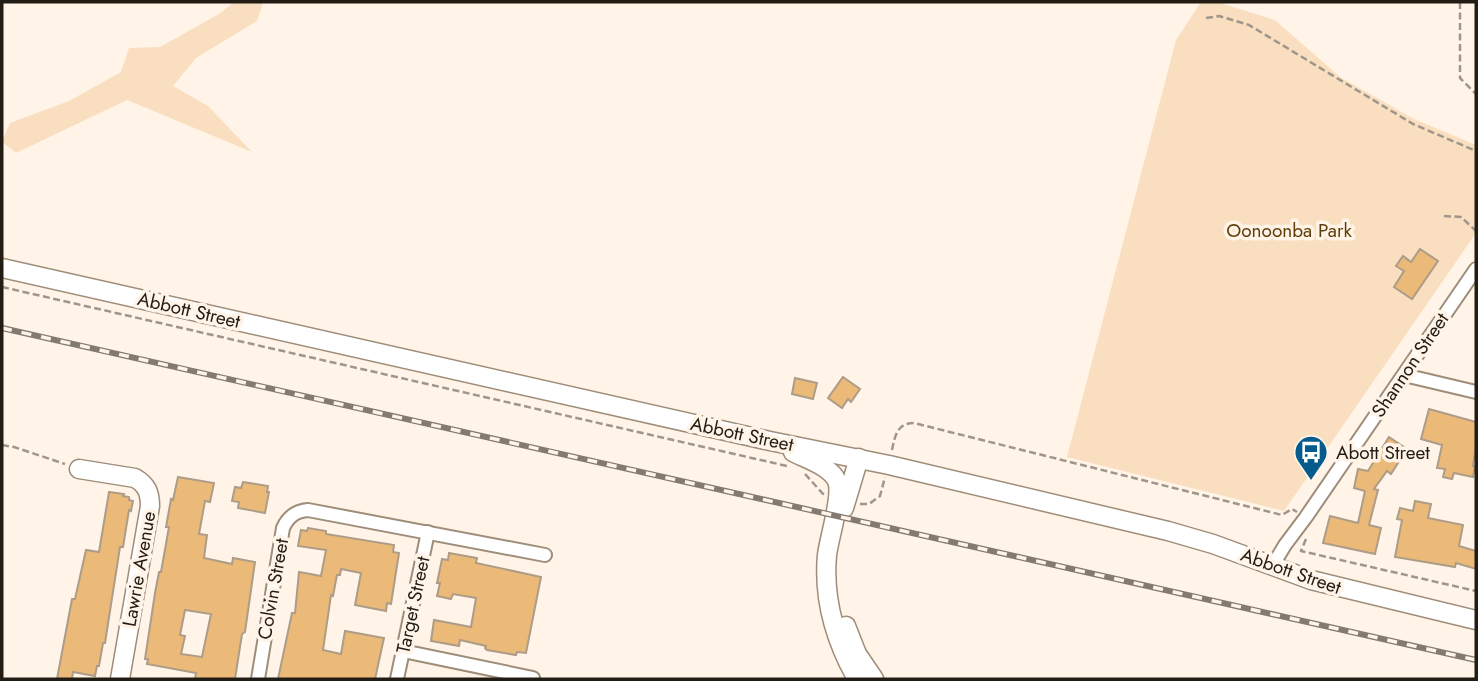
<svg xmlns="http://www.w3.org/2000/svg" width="1478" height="681" viewBox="0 0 1478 681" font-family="Jost,sans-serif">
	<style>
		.green { fill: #f9dfbf }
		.building { fill: #ebb978; stroke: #ad9c88; stroke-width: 2; fill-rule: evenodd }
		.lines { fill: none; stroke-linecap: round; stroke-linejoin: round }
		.street-casing { stroke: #9e8d79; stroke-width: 16 }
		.secondary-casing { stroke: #9e8d79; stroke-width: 21 }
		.path { stroke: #9f968b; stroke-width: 2.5; stroke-dasharray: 7 3.5; stroke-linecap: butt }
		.street { stroke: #fff; stroke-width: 12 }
		.secondary { stroke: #fff; stroke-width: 18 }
		.rail-casing { stroke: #837b71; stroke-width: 6 }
		.rail { stroke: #fff4e7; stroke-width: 3.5; stroke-dasharray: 10; stroke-linecap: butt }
		.labels { text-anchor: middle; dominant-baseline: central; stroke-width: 7; stroke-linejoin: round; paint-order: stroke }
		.park-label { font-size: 19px; fill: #5f3e09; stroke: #fff4e7 }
		.street-label { font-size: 19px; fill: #221c14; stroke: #fff4e7 }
		.poi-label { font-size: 19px; fill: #221c14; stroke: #fff4e7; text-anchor: start }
	</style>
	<rect width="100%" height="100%" fill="#fff4e7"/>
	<g class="green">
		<path d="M234 2H263L257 21 196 58 173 86 208 106 252 152 127 100 16 153 2 142 10 123 69 101 121 72 129 48 160 47 219 14Z"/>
		<path d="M1201 2H1217L1275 20 1340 77 1414 119 1476 145V233L1284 511 1067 457 1176 40Z"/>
	</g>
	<g class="building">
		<path d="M1420 249 1438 261 1412 299 1394 287 1404 271 1396 266 1403 256 1411 262Z"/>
		<path d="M843 377 860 389 851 402 848 399 842 408 828 398Z"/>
		<path d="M795 378 817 383 813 399 792 394Z"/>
		<path d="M1429 409 1476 422V446L1473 466H1475L1473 477 1454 473 1452 479 1443 477 1445 469 1437 468 1442 445 1421 439Z"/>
		<path d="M1389 437 1407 449 1391 474 1387 471 1374 489 1378 490 1369 525 1381 528 1375 554 1323 543 1330 516 1358 523 1365 491 1354 488 1358 469 1368 471Z"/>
		<path d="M178 477 214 483 210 502 205 501 199 534 207 535 204 558 232 564 233 558 255 562 245 632 242 634 235 679H195L196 673 147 664 148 659H145L155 593 159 572H161L169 527H166L171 499 173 500ZM185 610 211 614 202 657 181 654 185 636 180 635Z"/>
		<path d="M243 482 268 486 267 492H269L265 513 238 508 239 502 232 501 235 487 241 488Z"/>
		<path d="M109 492 124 494 123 496 129 497V500L133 501 131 511 129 510 123 547H120L105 643H103L99 666H97L95 676 73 672 72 679H57L72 599H75L86 550 99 552Z"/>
		<path d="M1415 501 1431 504 1428 518 1463 525 1459 546 1476 551V569L1456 563 1455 567 1395 557 1402 520 1397 519 1400 508 1413 511Z"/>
		<path d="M308 528 326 531V534L394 545 393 552 399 553 391 604 387 603 386 611 355 605 361 573 341 569 340 575H337L333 596 331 595 323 650 341 654 345 631 384 638 375 679H278L292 613H295L299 572 321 576 326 550 298 546 301 530 307 531Z"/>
		<path d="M449 553 477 558 476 563 541 577 526 653 517 652 516 655 487 650 485 648 486 646 460 640 459 646 431 641 434 620 471 627 476 598 453 594 451 599 437 596 440 583H437L442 559 448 560Z"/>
	</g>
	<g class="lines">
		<defs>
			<g id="street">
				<path d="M1404 375 1476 392"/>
				<path d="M1273 565 1285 545 1306 517 1476 269"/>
				<path d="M403 651 533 678"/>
				<path d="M258 679 283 528C288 517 295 511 308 510L545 555"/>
				<path d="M397 679 428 532"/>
			</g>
			<g id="secondary">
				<path d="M2 268 770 441 889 465 1168 531 1213 544 1311 580 1476 620"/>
				<path d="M793 452C806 459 830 466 837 481 843 495 829 538 827 555 823 599 836 642 857 679"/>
				<path d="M79 469 135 478C147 485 150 493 150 506L120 679"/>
				<path d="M844 508 859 458"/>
				<path d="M846 626 857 654 874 679"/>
			</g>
		</defs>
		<use href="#street" class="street-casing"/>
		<use href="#secondary" class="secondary-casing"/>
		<g class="path">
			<path d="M1460 2V78L1476 94"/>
			<path d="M1206 18 1219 16 1249 25 1413 124 1476 151"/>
			<path d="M1444 216 1461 217 1476 231"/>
			<path d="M2 287 787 466"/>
			<path d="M2 445 14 447 65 464"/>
			<path d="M892 450C895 436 897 423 914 423L1282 515 1292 509 1297 512"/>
			<path d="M805 474 824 495"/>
			<path d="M860 504H869L880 496 885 477"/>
			<path d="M1306 539 1301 551 1476 591"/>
		</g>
		<use href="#street" class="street"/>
		<use href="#secondary" class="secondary"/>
		<defs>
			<path id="rail" d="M2 328 1476 660"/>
		</defs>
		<use href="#rail" class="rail-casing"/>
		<use href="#rail" class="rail"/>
	</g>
	<defs>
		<symbol id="bus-pin" viewBox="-11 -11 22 30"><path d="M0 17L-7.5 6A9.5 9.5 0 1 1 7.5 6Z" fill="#065b8d" stroke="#fff4e7"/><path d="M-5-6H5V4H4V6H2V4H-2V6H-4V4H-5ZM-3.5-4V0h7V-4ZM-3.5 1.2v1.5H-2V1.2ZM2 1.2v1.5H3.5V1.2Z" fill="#fff"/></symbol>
	</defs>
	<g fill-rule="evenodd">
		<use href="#bus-pin" x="1292" y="433" width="38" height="52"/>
	</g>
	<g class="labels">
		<g class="park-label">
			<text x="1289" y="230">Oonoonba Park</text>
		</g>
		<g class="street-label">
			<text transform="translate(189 310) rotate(13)">Abbott Street</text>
			<text transform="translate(1410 365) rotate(-56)">Shannon Street</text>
			<text transform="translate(742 434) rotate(12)">Abbott Street</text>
			<text transform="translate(139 569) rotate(-80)">Lawrie Avenue</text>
			<text transform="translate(1291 571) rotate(19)">Abbott Street</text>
			<text transform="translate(273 589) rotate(-80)">Colvin Street</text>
			<text transform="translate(413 605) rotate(-78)">Target Street</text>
		</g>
		<g class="poi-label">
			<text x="1336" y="452">Abott Street</text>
		</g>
	</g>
	<rect width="1478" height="681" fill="none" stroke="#221c14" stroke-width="7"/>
</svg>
